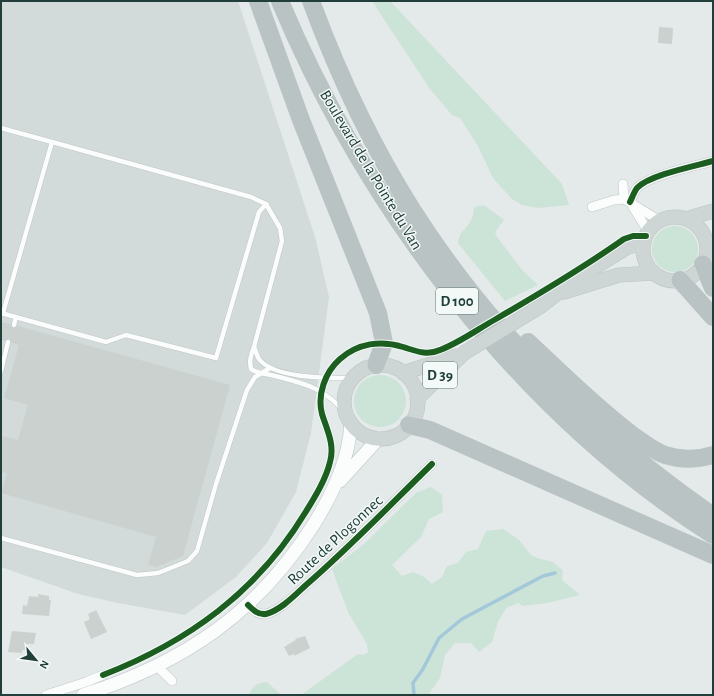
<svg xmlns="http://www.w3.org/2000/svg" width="714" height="696" viewBox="0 0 714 696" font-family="'Alegreya Sans',sans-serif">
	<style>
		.built { fill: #d2dbd9 }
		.green { fill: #cce3d8 }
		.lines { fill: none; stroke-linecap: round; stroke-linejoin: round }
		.stream { stroke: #a3c8da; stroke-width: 3.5 }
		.building { fill: #cbd1cf }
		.lane-casing { stroke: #c1c6c6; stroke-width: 5.5 }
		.street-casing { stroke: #c1c6c6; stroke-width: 10 }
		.secondary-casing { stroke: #bfc7c6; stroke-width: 14 }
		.primary-casing { stroke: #bcc5c5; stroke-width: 15 }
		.highway-casing { stroke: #bcc5c5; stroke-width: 18 }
		.lane { stroke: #fbfcfc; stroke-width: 4.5 }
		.street { stroke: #fbfcfc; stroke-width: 9 }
		.secondary { stroke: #fbfcfc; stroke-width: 13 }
		.primary { stroke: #cdd6d5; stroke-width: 14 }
		.highway { stroke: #bac3c3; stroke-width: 17 }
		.primary-bridge-casing { stroke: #bcc5c5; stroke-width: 15; stroke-linecap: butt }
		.primary-bridge { stroke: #cdd6d5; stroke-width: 14 }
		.cycleway-casing { stroke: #f2f9f7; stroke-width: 8 }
		.cycleway { stroke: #1b5e20; stroke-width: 6 }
		.labels { text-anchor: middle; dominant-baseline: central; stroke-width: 3; stroke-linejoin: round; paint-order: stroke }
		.shield { fill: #f2f9f7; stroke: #607673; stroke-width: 1 }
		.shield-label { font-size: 15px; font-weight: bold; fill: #213e3b }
		.street-label { font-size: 16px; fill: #213e3b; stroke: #f2f9f7 }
	</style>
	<rect width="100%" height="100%" fill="#e4e9e9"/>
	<path class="built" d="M1 1H238L315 237 329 297 311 433 296 492 267 543 236 577 185 615 118 603 78 594 1 567Z"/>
	<g class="green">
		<path d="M372 1H390L562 184 569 205 538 208 522 205 512 199 493 178 478 146 460 118 452 115 430 89Z"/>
		<path d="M484 205 504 220 495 232 497 237 523 271 538 285 505 301 458 243C460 226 473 229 474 207Z"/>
		<circle cx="675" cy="249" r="23"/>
		<circle cx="380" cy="401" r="26"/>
		<path d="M431 487 442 495 443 512 429 519 421 537 392 565 402 576 413 572 424 577 432 584 442 577 447 566 458 563 466 552 478 549 486 531 503 529 519 540 531 555 537 558 553 562 563 571 562 580 580 595 547 603 523 606 518 603 506 608 498 622 492 642 479 652 471 643H455L445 655 440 678 428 695H301L358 654 364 655 368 652 367 644 348 612 332 569 364 544 416 493Z"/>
		<path d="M267 682 281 695H249C253 685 257 683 267 682Z"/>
	</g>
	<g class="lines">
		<path class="stream" d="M414 695 413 683 423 669 439 638 462 619 543 576 555 573"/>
	</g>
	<g class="building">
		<path d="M659 27 673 28 672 44 658 43Z"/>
		<path d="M1 322 10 324 13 328 18 326 230 385 183 556 156 567 148 565 156 537 1 493 7 473 1 472V443L3 436 18 440 28 405 4 398 19 345 12 343 9 338 5 341 1 340Z"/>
		<path d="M38 594 49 596V600H51L49 616 22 614 23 605 27 606 29 596 38 597Z"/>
		<path d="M96 610 107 632 91 639 84 622 90 619 88 614Z"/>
		<path d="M12 631 36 633 34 644H27V650H22V653L8 652Z"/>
		<path d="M305 636 310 648 294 656V654L289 656 284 647 296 640 295 639Z"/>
	</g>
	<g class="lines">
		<defs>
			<g id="lane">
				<path d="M1 128 52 142"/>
				<path d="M266 204 280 228 282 241 254 347C251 355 249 360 251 369 257 374 264 373 271 375 302 383 325 387 346 414"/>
				<path d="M1 313 106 342 126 335 216 358 259 212 266 204 251 197 52 142 3 313"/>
				<path d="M14 325 16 317"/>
				<path d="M254 347C256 351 257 356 259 359 274 379 330 378 353 378"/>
				<path d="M1 371 8 342"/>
				<path d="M1 538 137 575 158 573 188 561 197 551 216 484 247 390 255 377 270 368"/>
			</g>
			<g id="street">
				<path d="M623 184 624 199"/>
				<path d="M630 202C632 198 634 192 637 188 649 175 695 166 713 161"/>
				<path d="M592 207 614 200 624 199 660 221"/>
				<path d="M633 207 648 231"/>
				<path d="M248 605C253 610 258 615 266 614 281 610 295 595 306 585 350 547 390 505 432 464"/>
				<path d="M157 666 172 681"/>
				<path d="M46 695 86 682 103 675"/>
			</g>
			<g id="secondary">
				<path d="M340 481 379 438"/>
				<path d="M83 695C183 663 257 614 314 524 333 493 349 460 351 423"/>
			</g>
			<g id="primary">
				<circle cx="675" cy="249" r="32"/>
				<path d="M686 219 713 211"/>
				<path d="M564 292 619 275 654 273"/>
				<path d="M541 306 572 282 592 269 626 248 644 242"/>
				<circle cx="381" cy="402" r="37"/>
				<path d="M403 373 456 356"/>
				<path d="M417 399 464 353"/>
			</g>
			<g id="highway">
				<path d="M258 1 301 120 378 313 384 343 376 365"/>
				<path d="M280 1C368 211 520 412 713 535"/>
				<path d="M311 1C338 74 371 145 413 211 490 332 595 434 713 516"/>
				<path d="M703 264 713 288"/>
				<path d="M680 280 713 317"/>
				<path d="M528 342C561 373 594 406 631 434 641 441 653 451 665 455 681 460 697 460 713 455"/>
				<path d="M409 425 430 430 713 555"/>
			</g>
		</defs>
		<use href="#lane" class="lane-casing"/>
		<use href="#street" class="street-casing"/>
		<use href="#secondary" class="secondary-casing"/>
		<use href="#primary" class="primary-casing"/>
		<use href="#highway" class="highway-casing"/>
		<use href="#lane" class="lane"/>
		<use href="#street" class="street"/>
		<use href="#secondary" class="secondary"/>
		<use href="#primary" class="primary"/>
		<use href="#highway" class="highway"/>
		<defs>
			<path id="primary-bridge" d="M464 353 541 306"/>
		</defs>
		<use href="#primary-bridge" class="primary-bridge-casing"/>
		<use href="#primary-bridge" class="primary-bridge"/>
		<defs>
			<g id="cycleway">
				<path d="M630 202C632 198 634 192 637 188 649 175 695 166 713 161"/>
				<path d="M248 605C253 610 258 615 266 614 281 610 295 595 306 585 350 547 390 505 432 464"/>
				<path d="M103 675C188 642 257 592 305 513 315 497 326 479 330 462 335 445 327 430 322 414 317 395 325 372 340 359 358 343 381 340 403 347 416 351 427 356 440 350 459 343 478 329 496 319 539 294 583 268 624 239L633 236H646"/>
			</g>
		</defs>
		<use href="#cycleway" class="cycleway-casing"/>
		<use href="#cycleway" class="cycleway"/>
	</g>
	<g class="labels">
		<g class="shield">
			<rect x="436" y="288" width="42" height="26" rx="3"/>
			<rect x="423" y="362" width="34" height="26" rx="3"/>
		</g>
		<g class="shield-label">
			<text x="457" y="301">D 100</text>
			<text x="440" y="375">D 39</text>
		</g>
		<g class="street-label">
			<text transform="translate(371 170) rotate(59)">Boulevard de la Pointe du Van</text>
			<text transform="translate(335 540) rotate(-43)">Route de Plogonnec</text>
		</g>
	</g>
	<rect width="714" height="696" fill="none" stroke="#213e3b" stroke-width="4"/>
	<g transform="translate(36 660) rotate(119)" stroke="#f2f9f7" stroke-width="3" paint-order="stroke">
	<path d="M0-3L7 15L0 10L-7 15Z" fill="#213e3b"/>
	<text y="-6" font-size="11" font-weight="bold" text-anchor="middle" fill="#213e3b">N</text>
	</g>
</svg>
